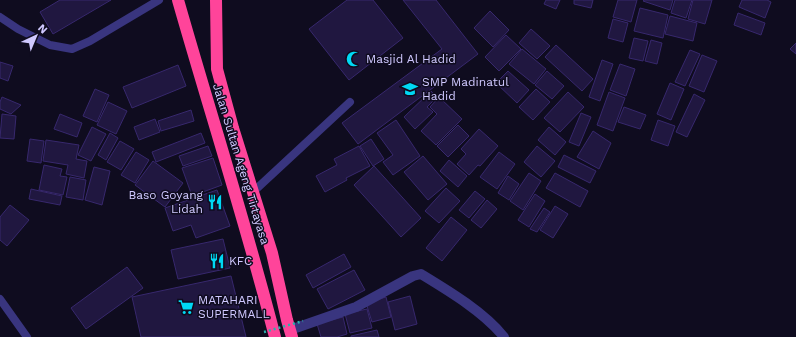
<svg xmlns="http://www.w3.org/2000/svg" width="796" height="337" viewBox="0 0 796 337" font-family="'Work Sans',sans-serif">
	<style>
		.building { fill: #201740; stroke: #37286d }
		.lines { fill: none; stroke-linecap: round; stroke-linejoin: round }
		.lane { stroke: #39357f; stroke-width: 8 }
		.street { stroke: #39357f; stroke-width: 10 }
		.highway { stroke: #ff449a; stroke-width: 12 }
		.path-bridge { stroke: #2ab2ad; stroke-width: 2.5; stroke-dasharray: 2 3; stroke-linecap: butt }
		.labels { text-anchor: middle; dominant-baseline: central; stroke-width: 3; stroke-linejoin: round; paint-order: stroke }
		.poi-label { font-size: 12px; fill: #d0c9ff; stroke: #0f0c1f; text-anchor: start }
		.street-label { font-size: 12px; fill: #d0c9ff; stroke: #0f0c1f }
	</style>
	<rect width="100%" height="100%" fill="#0f0c1f"/>
	<g class="building">
		<path d="M60 0H111L53 34 40 12Z"/>
		<path d="M347 0H373L403 38 349 80 309 29Z"/>
		<path d="M403 0H436L478 54 358 144 342 123 442 49Z"/>
		<path d="M546 0H560L556 9 544 4Z"/>
		<path d="M574 0H593L591 8 574 4Z"/>
		<path d="M618 0H637L631 22 613 17Z"/>
		<path d="M644 0H673L670 10 643 1Z"/>
		<path d="M675 0H692L686 18 671 13Z"/>
		<path d="M693 0H712L705 24 688 19Z"/>
		<path d="M742 0H767L771 2 765 18 739 7Z"/>
		<path d="M640 8 668 15 663 38 634 31Z"/>
		<path d="M490 11 509 30 493 47 474 28Z"/>
		<path d="M738 13 765 23 761 35 734 25Z"/>
		<path d="M670 16 697 23 693 41 665 34Z"/>
		<path d="M613 19 628 23 623 42 608 38Z"/>
		<path d="M531 29 550 46 537 59 519 43Z"/>
		<path d="M506 35 521 49 499 71 485 57Z"/>
		<path d="M634 38 648 41 643 61 629 58Z"/>
		<path d="M651 40 662 43 657 64 645 61Z"/>
		<path d="M796 43V54L790 49Z"/>
		<path d="M556 45 593 79 582 91 545 57Z"/>
		<path d="M522 49 546 69 534 84 509 64Z"/>
		<path d="M690 50 700 54 685 86 675 82Z"/>
		<path d="M702 55 717 61 704 92 689 86Z"/>
		<path d="M602 60 613 64 600 101 589 97Z"/>
		<path d="M0 62 13 66 8 81 0 78Z"/>
		<path d="M620 64 635 69 626 96 610 90Z"/>
		<path d="M178 65 186 86 132 108 123 87Z"/>
		<path d="M508 71 529 90 517 103 496 83Z"/>
		<path d="M547 71 564 86 552 99 535 85Z"/>
		<path d="M670 83 684 89 671 120 657 114Z"/>
		<path d="M95 89 109 95 97 122 83 116Z"/>
		<path d="M536 89 550 102 533 120 519 107Z"/>
		<path d="M431 91 437 97 427 107 433 112 415 129 404 117Z"/>
		<path d="M568 92 584 107 560 132 544 118Z"/>
		<path d="M609 92 625 98 613 131 597 125Z"/>
		<path d="M694 94 705 100 687 137 676 132Z"/>
		<path d="M2 97 21 105 11 114 0 109V102Z"/>
		<path d="M439 97 462 119 436 145 421 131 437 114 430 107Z"/>
		<path d="M108 102 127 111 116 134 97 125Z"/>
		<path d="M624 107 646 115 640 129 618 122Z"/>
		<path d="M191 110 194 121 161 131 158 121Z"/>
		<path d="M581 113 591 117 579 146 569 142Z"/>
		<path d="M2 114 16 116 14 139 0 138Z"/>
		<path d="M60 114 82 123 77 137 54 129Z"/>
		<path d="M155 119 160 132 139 140 134 127Z"/>
		<path d="M396 120 420 156 393 175 383 162 393 155 377 133Z"/>
		<path d="M658 120 675 126 668 146 651 140Z"/>
		<path d="M458 125 469 136 448 157 437 146Z"/>
		<path d="M92 127 106 134 91 161 78 155Z"/>
		<path d="M549 127 566 142 555 155 538 140Z"/>
		<path d="M479 129 498 146 480 166 478 165 469 175 457 164 466 154 461 149Z"/>
		<path d="M593 131 611 143 599 169 577 157Z"/>
		<path d="M110 133 118 138 106 160 98 155Z"/>
		<path d="M201 133 205 143 156 162 152 152Z"/>
		<path d="M30 139 44 141 41 163 27 161Z"/>
		<path d="M371 139 384 159 373 166 360 146Z"/>
		<path d="M46 140 79 145 76 159 87 161 84 178 66 174 68 165 43 161Z"/>
		<path d="M120 141 134 149 121 170 107 162Z"/>
		<path d="M208 146 212 156 183 166 179 156Z"/>
		<path d="M359 146 370 166 346 178 347 180 325 192 316 176 337 165 334 159Z"/>
		<path d="M537 146 555 161 541 177 524 162Z"/>
		<path d="M136 152 149 160 135 183 121 175Z"/>
		<path d="M499 152 515 164 497 189 480 177Z"/>
		<path d="M564 155 596 171 590 183 558 167Z"/>
		<path d="M423 156 447 184 428 200 404 172Z"/>
		<path d="M213 158 222 185 192 196 182 168Z"/>
		<path d="M449 160 467 176 458 187 440 171Z"/>
		<path d="M153 161 183 183 165 207 135 185Z"/>
		<path d="M44 165 62 169 60 176 67 177 63 195 39 190Z"/>
		<path d="M374 166 421 218 401 237 354 185Z"/>
		<path d="M94 167 110 171 102 205 85 200Z"/>
		<path d="M529 173 541 181 523 210 510 201Z"/>
		<path d="M555 173 588 191 580 207 546 188Z"/>
		<path d="M508 176 519 184 509 200 498 193Z"/>
		<path d="M70 177 86 180 83 200 66 197Z"/>
		<path d="M446 188 460 201 439 223 425 211Z"/>
		<path d="M31 189 62 196 60 205 29 199Z"/>
		<path d="M217 190 230 226 196 238 191 225 173 231 165 208Z"/>
		<path d="M475 191 485 199 469 218 459 210Z"/>
		<path d="M535 194 545 201 529 227 518 220Z"/>
		<path d="M487 200 497 209 481 228 471 220Z"/>
		<path d="M10 205 29 220 7 246 0 240V217Z"/>
		<path d="M555 206 568 214 553 238 540 230Z"/>
		<path d="M544 208 550 212 537 232 530 229Z"/>
		<path d="M451 217 467 230 442 261 426 248Z"/>
		<path d="M223 239 230 268 178 279 171 250Z"/>
		<path d="M344 254 351 267 313 288 306 275Z"/>
		<path d="M127 267 143 288 86 329 71 308Z"/>
		<path d="M354 270 365 290 328 309 317 289Z"/>
		<path d="M231 276 246 337H141L132 297Z"/>
		<path d="M410 296 417 324 395 330 388 302Z"/>
		<path d="M386 297 391 317 372 322 366 303Z"/>
		<path d="M367 309 372 328 350 333 345 314Z"/>
		<path d="M343 317 347 334 337 337H321L317 324Z"/>
		<path d="M377 330 379 337H351V336Z"/>
	</g>
	<g class="lines">
		<g class="lane">
			<path d="M0 17 18 29 50 45 72 49 90 41 159 0"/>
			<path d="M253 192 350 102"/>
			<path d="M0 299 27 337"/>
		</g>
		<path class="street" d="M290 330 356 307 413 276 421 274C449 291 484 312 504 337"/>
		<g class="highway">
			<path d="M178 0C210 112 246 224 275 337"/>
			<path d="M216 0 217 69 233 128 272 253 287 320 292 337"/>
		</g>
		<path class="path-bridge" d="M264 332 303 321"/>
	</g>
	<defs>
		<symbol id="mosque-bare" viewBox="-9 -9 18 18"><path d="M3.5-4.9A6 6 0 1 0 3.5 4.9A5 5 0 1 1 3.5-4.9Z" fill="#00d8f4" stroke="#0f0c1f" stroke-width="2.5" paint-order="stroke"/></symbol>
		<symbol id="school-bare" viewBox="-9 -9 18 18"><path d="M0-5L7-2L0 1L-7-2ZM-4 1L0 2.5L4 1V4Q0 6-4 4Z" fill="#00d8f4" stroke="#0f0c1f" stroke-width="2.5" paint-order="stroke"/></symbol>
		<symbol id="restaurant-bare" viewBox="-9 -9 18 18"><path d="M-5-6h1v4h1v-4h1v4h1v-4h1v5L-1.5 .5V6h-2V.5L-5-1ZM5-6V6H3V1.5H1.5Q1.5-4 5-6Z" fill="#00d8f4" stroke="#0f0c1f" stroke-width="2.5" paint-order="stroke"/></symbol>
		<symbol id="supermarket-bare" viewBox="-9 -9 18 18"><path d="M-6-5.5h2.5l.6 2H6L4.5 2H-2.5L-4.4-4H-6ZM-1.5 3.2a1.3 1.3 0 1 0 .1 0ZM3 3.2a1.3 1.3 0 1 0 .1 0Z" fill="#00d8f4" stroke="#0f0c1f" stroke-width="2.5" paint-order="stroke"/></symbol>
	</defs>
	<g fill-rule="evenodd">
		<use href="#mosque-bare" x="343" y="48" width="22" height="22"/>
		<use href="#school-bare" x="399" y="78" width="22" height="22"/>
		<use href="#restaurant-bare" x="204" y="191" width="22" height="22"/>
		<use href="#restaurant-bare" x="206" y="250" width="22" height="22"/>
		<use href="#supermarket-bare" x="175" y="296" width="22" height="22"/>
	</g>
	<g class="labels">
		<g class="poi-label">
			<text x="366" y="59">Masjid Al Hadid</text>
			<text x="422" y="82">SMP Madinatul<tspan x="422" dy="14">Hadid</tspan></text>
			<text x="203" y="195" text-anchor="end">Baso Goyang<tspan x="203" dy="14">Lidah</tspan></text>
			<text x="229" y="261">KFC</text>
			<text x="198" y="300">MATAHARI<tspan x="198" dy="14">SUPERMALL</tspan></text>
		</g>
		<g class="street-label">
			<text transform="translate(241 164) rotate(73)">Jalan Sultan Ageng Tirtayasa</text>
		</g>
	</g>
	<g transform="translate(36 36) rotate(44)" stroke="#0f0c1f" stroke-width="3" paint-order="stroke">
	<path d="M0-3L7 15L0 10L-7 15Z" fill="#d0c9ff"/>
	<text y="-6" font-size="11" font-weight="bold" text-anchor="middle" fill="#d0c9ff">N</text>
	</g>
</svg>
